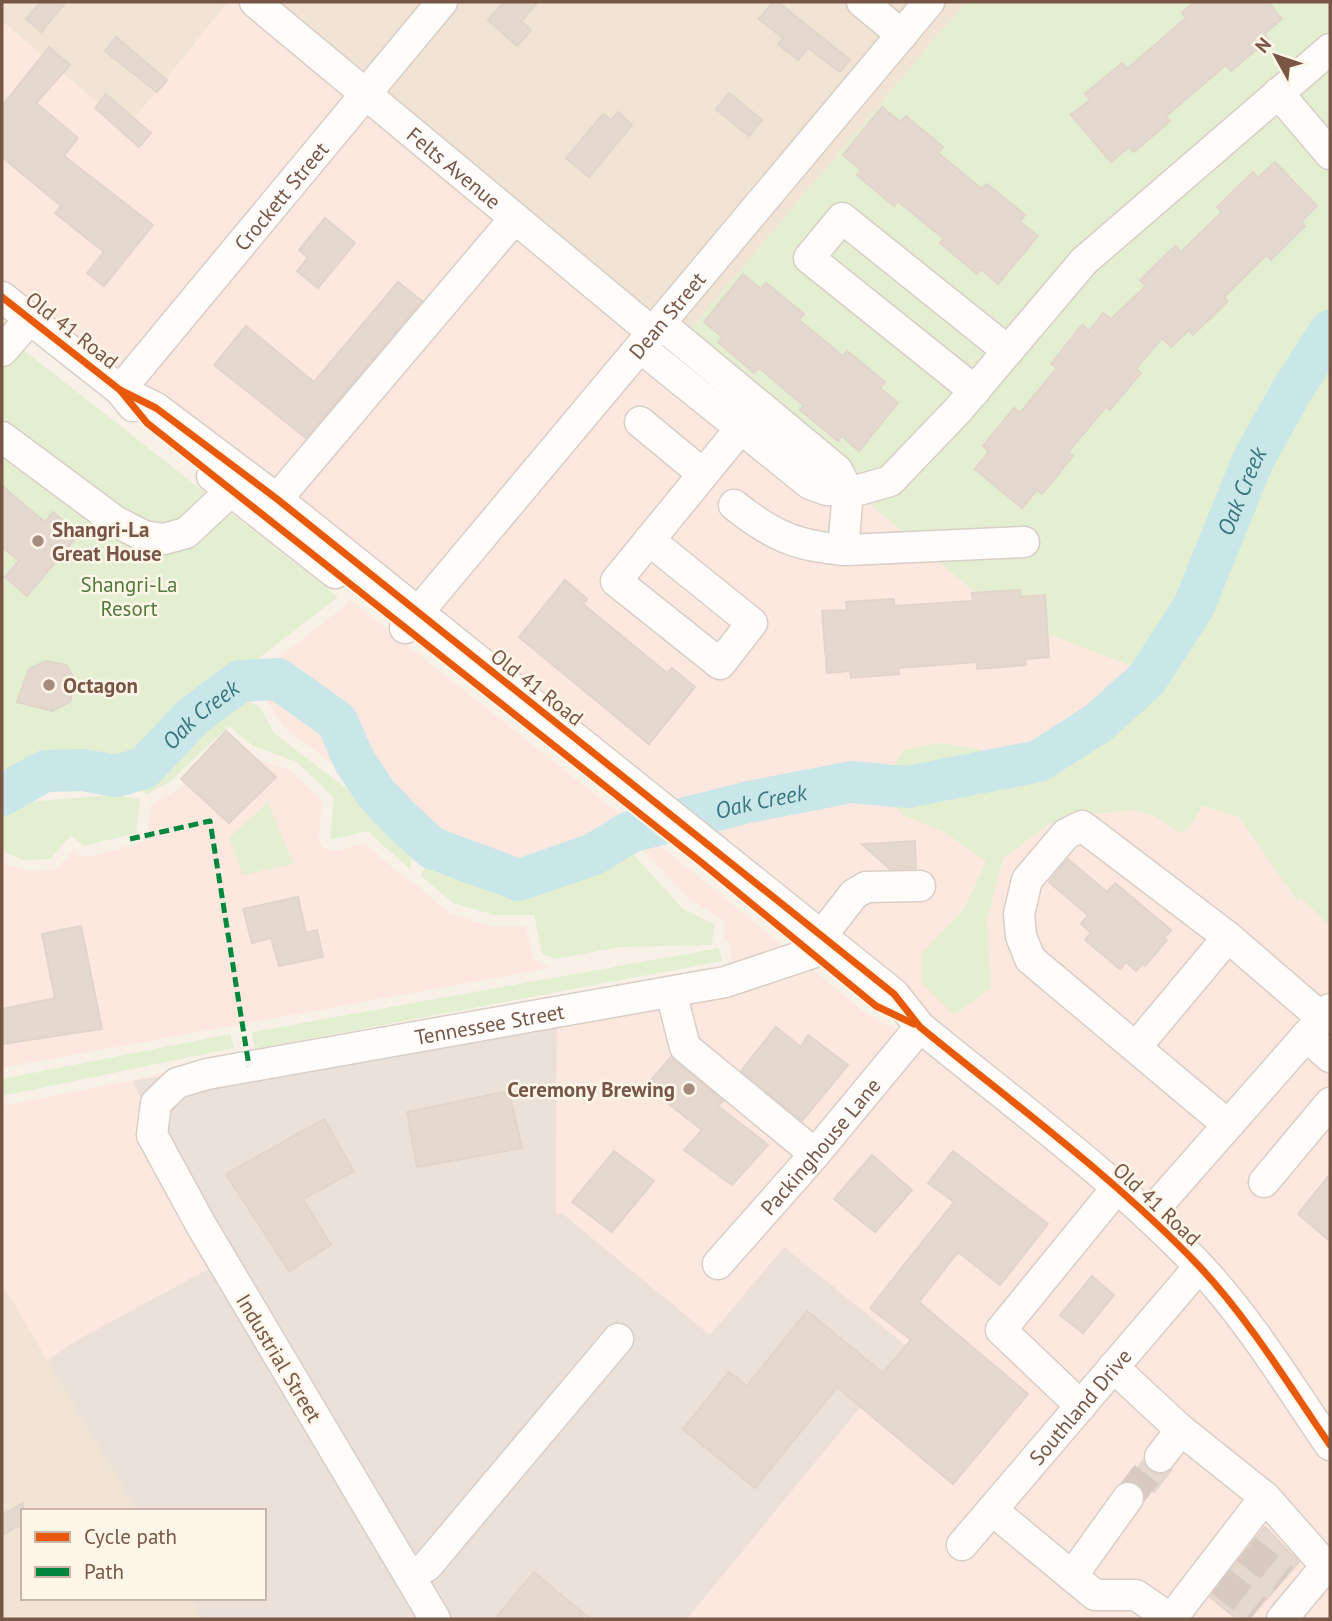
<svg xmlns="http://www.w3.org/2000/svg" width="1332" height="1621" viewBox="0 0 1332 1621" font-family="'PT Sans',sans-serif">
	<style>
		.residential { fill: #f2e4d5 }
		.commercial { fill: #fce8de }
		.industrial { fill: #ebe1d9 }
		.green { fill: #e4efd1 }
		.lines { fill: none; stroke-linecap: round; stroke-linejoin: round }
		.river { stroke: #c9e7e9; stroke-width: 42 }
		.building { fill: #e5d9cf; stroke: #e1d4ca; stroke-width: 2 }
		.minor-tunnel { stroke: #d8cac0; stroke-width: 30; stroke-dasharray: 30 15; stroke-linecap: butt }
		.minor-casing { stroke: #d9cec6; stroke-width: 33 }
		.minor { stroke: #fefdfc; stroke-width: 30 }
		.quiet { stroke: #00873e; stroke-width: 5; stroke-dasharray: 10 5; stroke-linecap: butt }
		.cycleway-casing { stroke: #fff6ea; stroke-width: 11 }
		.cycleway { stroke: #e8590c; stroke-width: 7 }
		.poi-dot { fill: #a58c7f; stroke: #fff6ea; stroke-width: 2.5 }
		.labels { text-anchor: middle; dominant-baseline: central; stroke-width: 5; stroke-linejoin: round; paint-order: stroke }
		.street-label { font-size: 21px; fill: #785646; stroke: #fff6ea }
		.poi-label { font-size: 21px; font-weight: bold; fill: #785646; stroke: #fff6ea; text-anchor: start }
		.park-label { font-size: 21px; fill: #4f7a3b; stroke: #fff6ea }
		.water-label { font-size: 23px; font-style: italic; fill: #39767f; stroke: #fff6ea }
	</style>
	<rect width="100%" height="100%" fill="#f8f1e8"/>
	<g class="residential">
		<path d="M2 2H228L127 128 2 21Z"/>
		<path d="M279 2H966L678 344Z"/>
		<path d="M2 1283 137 1511H23V1598H189L202 1619H2Z"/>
	</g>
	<g class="commercial">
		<path d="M228 2H279L678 344 1006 618 1129 665 1116 703 1071 744 1030 757 939 743 903 815 944 832 986 861 964 909 922 953 991 988 987 919 1003 859 1049 824 1091 814 1134 810 1156 817 1181 833 1188 828 1203 806 1240 817 1296 900 1299 896 1330 926V1423L1208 1258 119 374 2 282V21L127 128Z"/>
		<path d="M349 599 694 873 868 1015 913 1037 921 1043 1140 1225 1190 1275 1231 1325 1312 1439 1310 1443 1318 1448 1330 1466V1619H687L909 1348 711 1336 562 1213 556 1216 557 1016 132 1081 223 1262 79 1339 47 1360 2 1283V1106L237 1059 242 1056 245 1051 248 1057 730 969 733 964 729 944 724 939V920L690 900 631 837 620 836 532 874 497 868 441 849 423 852V843L419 837 352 779 284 727 266 699 239 688 345 606Z"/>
		<path d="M210 756H250L291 771 322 801 319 838 323 848 334 851 365 843 403 877 411 880 450 914 492 926H526L533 959 549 968 2 1068V862L25 871 51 870 58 867 73 851 80 856 88 857 143 842 147 835 151 804 179 789Z"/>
	</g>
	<path class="industrial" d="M557 1016 556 1215 562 1213 710 1335 784 1247 909 1348 687 1619H202L189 1598H264V1511H137L47 1360 79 1339 223 1261 132 1081Z"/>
	<g class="green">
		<path d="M966 2H1330V926L1300 897 1297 901 1239 817 1203 806 1188 829 1181 833 1156 817 1134 810 1091 814 1049 824 1003 859 987 919 991 988 954 1015 921 982 922 953 964 909 986 861 944 832 903 815 881 791 903 750 939 743 1030 757 1071 744 1116 703 1129 665 1006 618 678 344Z"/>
		<path d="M2 333 338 597 186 714 143 763 105 766 38 763 2 786Z"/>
		<path d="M236 698 259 706 275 734 346 788 413 845 410 869 367 831 330 840 334 798 297 762 253 746 229 726 171 781 147 794 135 788 178 742Z"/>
		<path d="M115 795 140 799 136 833 84 846 71 836 50 859 23 860 2 851V812L9 811 24 802Z"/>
		<path d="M268 802 293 864 243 875 229 838Z"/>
		<path d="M626 846 683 909 714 924 712 945 620 947 556 959 542 954 534 915H494L453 903 421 876 426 863 438 859 495 879 534 885Z"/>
		<path d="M719 948 722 961 255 1049 252 1032Z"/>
		<path d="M230 1034 234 1048 2 1096V1079Z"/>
	</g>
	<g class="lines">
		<path class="river" id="s1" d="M2 795 45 771 83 770 116 776 144 768 193 716 240 681 278 679 337 721 354 760 376 793 400 819 432 848 519 880 594 854 630 832 749 802 852 782 907 787 1039 761 1098 723 1147 679 1194 606 1253 460 1292 390 1330 331"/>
	</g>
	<g class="building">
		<path d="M41 2H66L41 32 26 19Z"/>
		<path d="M504 2H538L521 21 531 30 517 46 488 20Z"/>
		<path d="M773 2H778L850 60 840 72 808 48 798 60 778 44 783 38 759 19Z"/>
		<path d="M1195 2H1268L1282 19 1264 34 1268 39 1231 71 1226 65 1166 116 1170 121 1134 152 1129 147 1111 162 1071 115 1090 100 1085 94 1122 63 1127 69 1186 18 1182 12Z"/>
		<path d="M116 37 167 80 157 92 105 51Z"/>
		<path d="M49 47 70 65 36 103 78 138 64 156 153 225 104 286 87 273 104 252 55 213 61 206 2 157V106Z"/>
		<path d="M729 93 762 120 749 136 716 109Z"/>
		<path d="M106 94 151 133 139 147 95 108Z"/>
		<path d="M882 107 900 122 906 116 943 147 938 153 982 189 987 184 1025 215 1020 222 1038 236 998 284 981 269 977 274 940 243 944 239 898 201 894 206 857 175 861 170 843 155Z"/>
		<path d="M618 112 632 125 589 177 566 158 603 114 611 120Z"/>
		<path d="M1275 162 1317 206 1301 222 1305 226 1271 260 1266 255 1224 297 1228 301 1193 335 1189 330 1171 347 1162 338 1136 369 1141 373 1110 410 1106 407 1068 452 1073 456 1042 494 1037 490 1022 508 975 469 989 451 983 446 1014 408 1020 413 1057 368 1051 364 1082 325 1089 331 1103 313 1111 319 1146 286 1140 280 1175 246 1181 252 1222 212 1217 207 1253 172 1258 178Z"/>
		<path d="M325 218 355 243 318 288 297 271 308 258 299 250Z"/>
		<path d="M743 274 761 289 766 283 804 314 799 320 843 356 847 351 885 382 880 388 898 403 859 451 842 436 838 441 800 410 804 406 759 368 754 373 718 342 722 337 704 322Z"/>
		<path d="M398 282 422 301 306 438 214 365 246 326 314 382Z"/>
		<path d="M2 486 45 522 53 512 79 534 27 596 5 577 19 561 2 547Z"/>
		<path d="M565 580 587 599 583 604 667 673 672 668 695 687 649 744 519 637Z"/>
		<path d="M1020 590 1021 597 1045 595 1049 657 1025 659 1026 665 977 669V662L898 668 899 674 851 678 850 671 827 673 822 611 847 610 846 602 894 599V606L973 601 972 593Z"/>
		<path d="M46 661 66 665 76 681 70 702 52 711 17 702 29 669Z"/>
		<path d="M226 731 276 777 229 823 181 779Z"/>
		<path d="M915 841 916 868 890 869 862 844Z"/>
		<path d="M1068 859 1107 892 1115 883 1171 930 1164 938 1167 940 1145 966 1143 963 1136 971 1126 962 1120 969 1085 940 1091 933 1081 924 1088 915 1049 882Z"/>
		<path d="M298 897 306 933 317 930 323 957 279 966 271 938 252 943 243 909Z"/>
		<path d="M81 926 102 1029 2 1044V1009L55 998 42 934Z"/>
		<path d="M776 1027 801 1047 808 1035 848 1065 802 1121 741 1071Z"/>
		<path d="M671 1057 723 1101 718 1106 768 1145 732 1185 684 1150 702 1130 646 1086Z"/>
		<path d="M509 1091 522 1148 417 1167 407 1112Z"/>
		<path d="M324 1119 354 1171 303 1199 331 1245 289 1271 226 1174Z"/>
		<path d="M614 1151 654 1181 612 1232 572 1202Z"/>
		<path d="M953 1151 1048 1224 1000 1285 958 1252 919 1302 1028 1394 953 1484 837 1387 755 1488 683 1429 729 1372 747 1386 807 1311 883 1373 911 1340 870 1308 954 1202 928 1183Z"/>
		<path d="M872 1155 912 1190 875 1232 834 1199Z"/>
		<path d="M1330 1174V1241L1298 1214Z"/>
		<path d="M1092 1276 1114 1295 1083 1333 1060 1315Z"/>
		<path d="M1143 1461 1149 1470 1157 1474 1166 1473 1172 1469 1154 1492 1148 1487 1144 1492 1139 1484 1129 1481Z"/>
		<path d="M23 1503V1524L2 1535V1515Z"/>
		<path d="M1265 1527 1299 1562 1249 1619H1237L1210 1597Z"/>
		<path d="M534 1572 572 1604 591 1619H495Z"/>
	</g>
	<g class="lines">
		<g class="minor-tunnel">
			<path d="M1128 1498 1160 1457"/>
			<path d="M1246 1549 1284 1579"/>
			<path d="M1219 1580 1257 1610"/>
		</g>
		<defs>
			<g id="minor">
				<path id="s2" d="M255 2 653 333"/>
				<path d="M862 2 902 35"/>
				<path d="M1278 93 1330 154"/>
				<path d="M2 297 120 390 133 406"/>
				<path d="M661 324 837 470 848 491 843 550"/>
				<path d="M641 348 810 484 827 490 848 491 859 490 890 481 958 410 1084 261 1330 49"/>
				<path d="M2 351 30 319"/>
				<path d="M120 390 156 408 277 499 894 994 920 1027C1014 1104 1114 1177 1198 1265 1249 1319 1288 1384 1330 1445"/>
				<path id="s3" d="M120 390 442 2"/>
				<path d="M975 391 809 258 842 218 1008 351"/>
				<path d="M640 422 703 474"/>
				<path d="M2 437 115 521 144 536 164 539 186 533 231 491"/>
				<path d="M212 476 335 573"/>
				<path d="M277 499 515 218"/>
				<path d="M734 505C773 536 798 547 848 550L1024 542"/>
				<path d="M649 540 752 623 720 664 616 581 759 406"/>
				<path id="s4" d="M405 628 929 2"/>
				<path d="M822 935 854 894 866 887 920 886"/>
				<path d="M1228 937 1082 826 1066 834 1027 880 1019 914 1021 936 1030 959 1228 1125"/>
				<path d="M671 992 685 1047 815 1154"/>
				<path d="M1306 1036 1330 1057"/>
				<path d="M1136 1047 1228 937 1322 1018"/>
				<path d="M1264 1182 1330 1103"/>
				<path d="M1148 1216 1330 1009"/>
				<path id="s5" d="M718 1264 815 1154 920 1027"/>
				<path d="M1113 1367 1181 1430 1265 1497 1326 1566 1282 1619"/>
				<path d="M1081 1406 1001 1330 1116 1189"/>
				<path d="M1160 1457 1181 1430"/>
				<path d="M992 1510 1095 1595H1136L1171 1619"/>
				<path id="s6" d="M962 1545 1199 1267"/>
				<path d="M1072 1576 1128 1498"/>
				<path d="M410 1577 427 1566 618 1339"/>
				<path id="s7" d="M435 1619 201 1225 152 1135 156 1103 177 1083 207 1074 725 982 812 953"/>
				<path d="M1171 1619 1265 1497"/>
			</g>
		</defs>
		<use href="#minor" class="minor-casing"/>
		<use href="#minor" class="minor"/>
		<path class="quiet" d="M130 839 210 821 249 1066"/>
		<defs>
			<g id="cycleway">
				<path d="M2 297 120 390 147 423 702 863 876 1006 914 1024"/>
				<path d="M120 390 156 408 277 499 894 994 920 1027C1014 1104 1114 1177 1198 1265 1249 1319 1288 1384 1330 1445"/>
			</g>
		</defs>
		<use href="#cycleway" class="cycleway-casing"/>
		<use href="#cycleway" class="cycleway"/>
	</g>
	<g class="poi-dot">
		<circle cx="38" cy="541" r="7"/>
		<circle cx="49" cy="685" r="7"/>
		<circle cx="689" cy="1089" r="7"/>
	</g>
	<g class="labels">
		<g class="street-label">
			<text stroke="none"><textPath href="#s2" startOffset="259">Felts Avenue</textPath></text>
			<text stroke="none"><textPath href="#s3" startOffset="252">Crockett Street</textPath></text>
			<text stroke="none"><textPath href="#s4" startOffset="408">Dean Street</textPath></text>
			<text transform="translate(72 330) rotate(38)">Old 41 Road</text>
			<text transform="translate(537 687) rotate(38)">Old 41 Road</text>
			<text stroke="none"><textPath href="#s7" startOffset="940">Tennessee Street</textPath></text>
			<text stroke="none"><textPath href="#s5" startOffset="156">Packinghouse Lane</textPath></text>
			<text transform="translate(1157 1204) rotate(43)">Old 41 Road</text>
			<text transform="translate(279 1358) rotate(59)">Industrial Street</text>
			<text stroke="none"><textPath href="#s6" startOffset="182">Southland Drive</textPath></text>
		</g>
		<g class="poi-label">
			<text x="52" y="529">Shangri-La<tspan x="52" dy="24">Great House</tspan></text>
			<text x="63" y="685">Octagon</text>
			<text x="675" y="1089" text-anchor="end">Ceremony Brewing</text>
		</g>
		<g class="park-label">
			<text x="129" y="584">Shangri-La<tspan x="129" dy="24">Resort</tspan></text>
		</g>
		<g class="water-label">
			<text stroke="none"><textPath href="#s1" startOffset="1530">Oak Creek</textPath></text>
			<text stroke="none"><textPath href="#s1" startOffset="228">Oak Creek</textPath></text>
			<text stroke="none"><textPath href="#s1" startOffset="900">Oak Creek</textPath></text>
		</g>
	</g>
	<rect width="1332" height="1621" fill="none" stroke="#785646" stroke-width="7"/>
	<rect x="21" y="1509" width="245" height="91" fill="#fff6ea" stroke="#c9b6a8" stroke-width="2"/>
	<rect x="35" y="1532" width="35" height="10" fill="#e8590c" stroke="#c9b6a8" stroke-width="2"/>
	<text x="84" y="1544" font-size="21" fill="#785646">Cycle path</text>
	<rect x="35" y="1567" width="35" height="10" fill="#00873e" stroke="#c9b6a8" stroke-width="2"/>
	<text x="84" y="1579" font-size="21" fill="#785646">Path</text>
	<g transform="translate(1276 56) rotate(310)" stroke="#fff6ea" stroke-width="5" paint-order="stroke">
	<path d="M0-5L12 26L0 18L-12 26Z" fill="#785646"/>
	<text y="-10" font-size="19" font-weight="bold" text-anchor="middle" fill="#785646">N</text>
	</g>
</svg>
